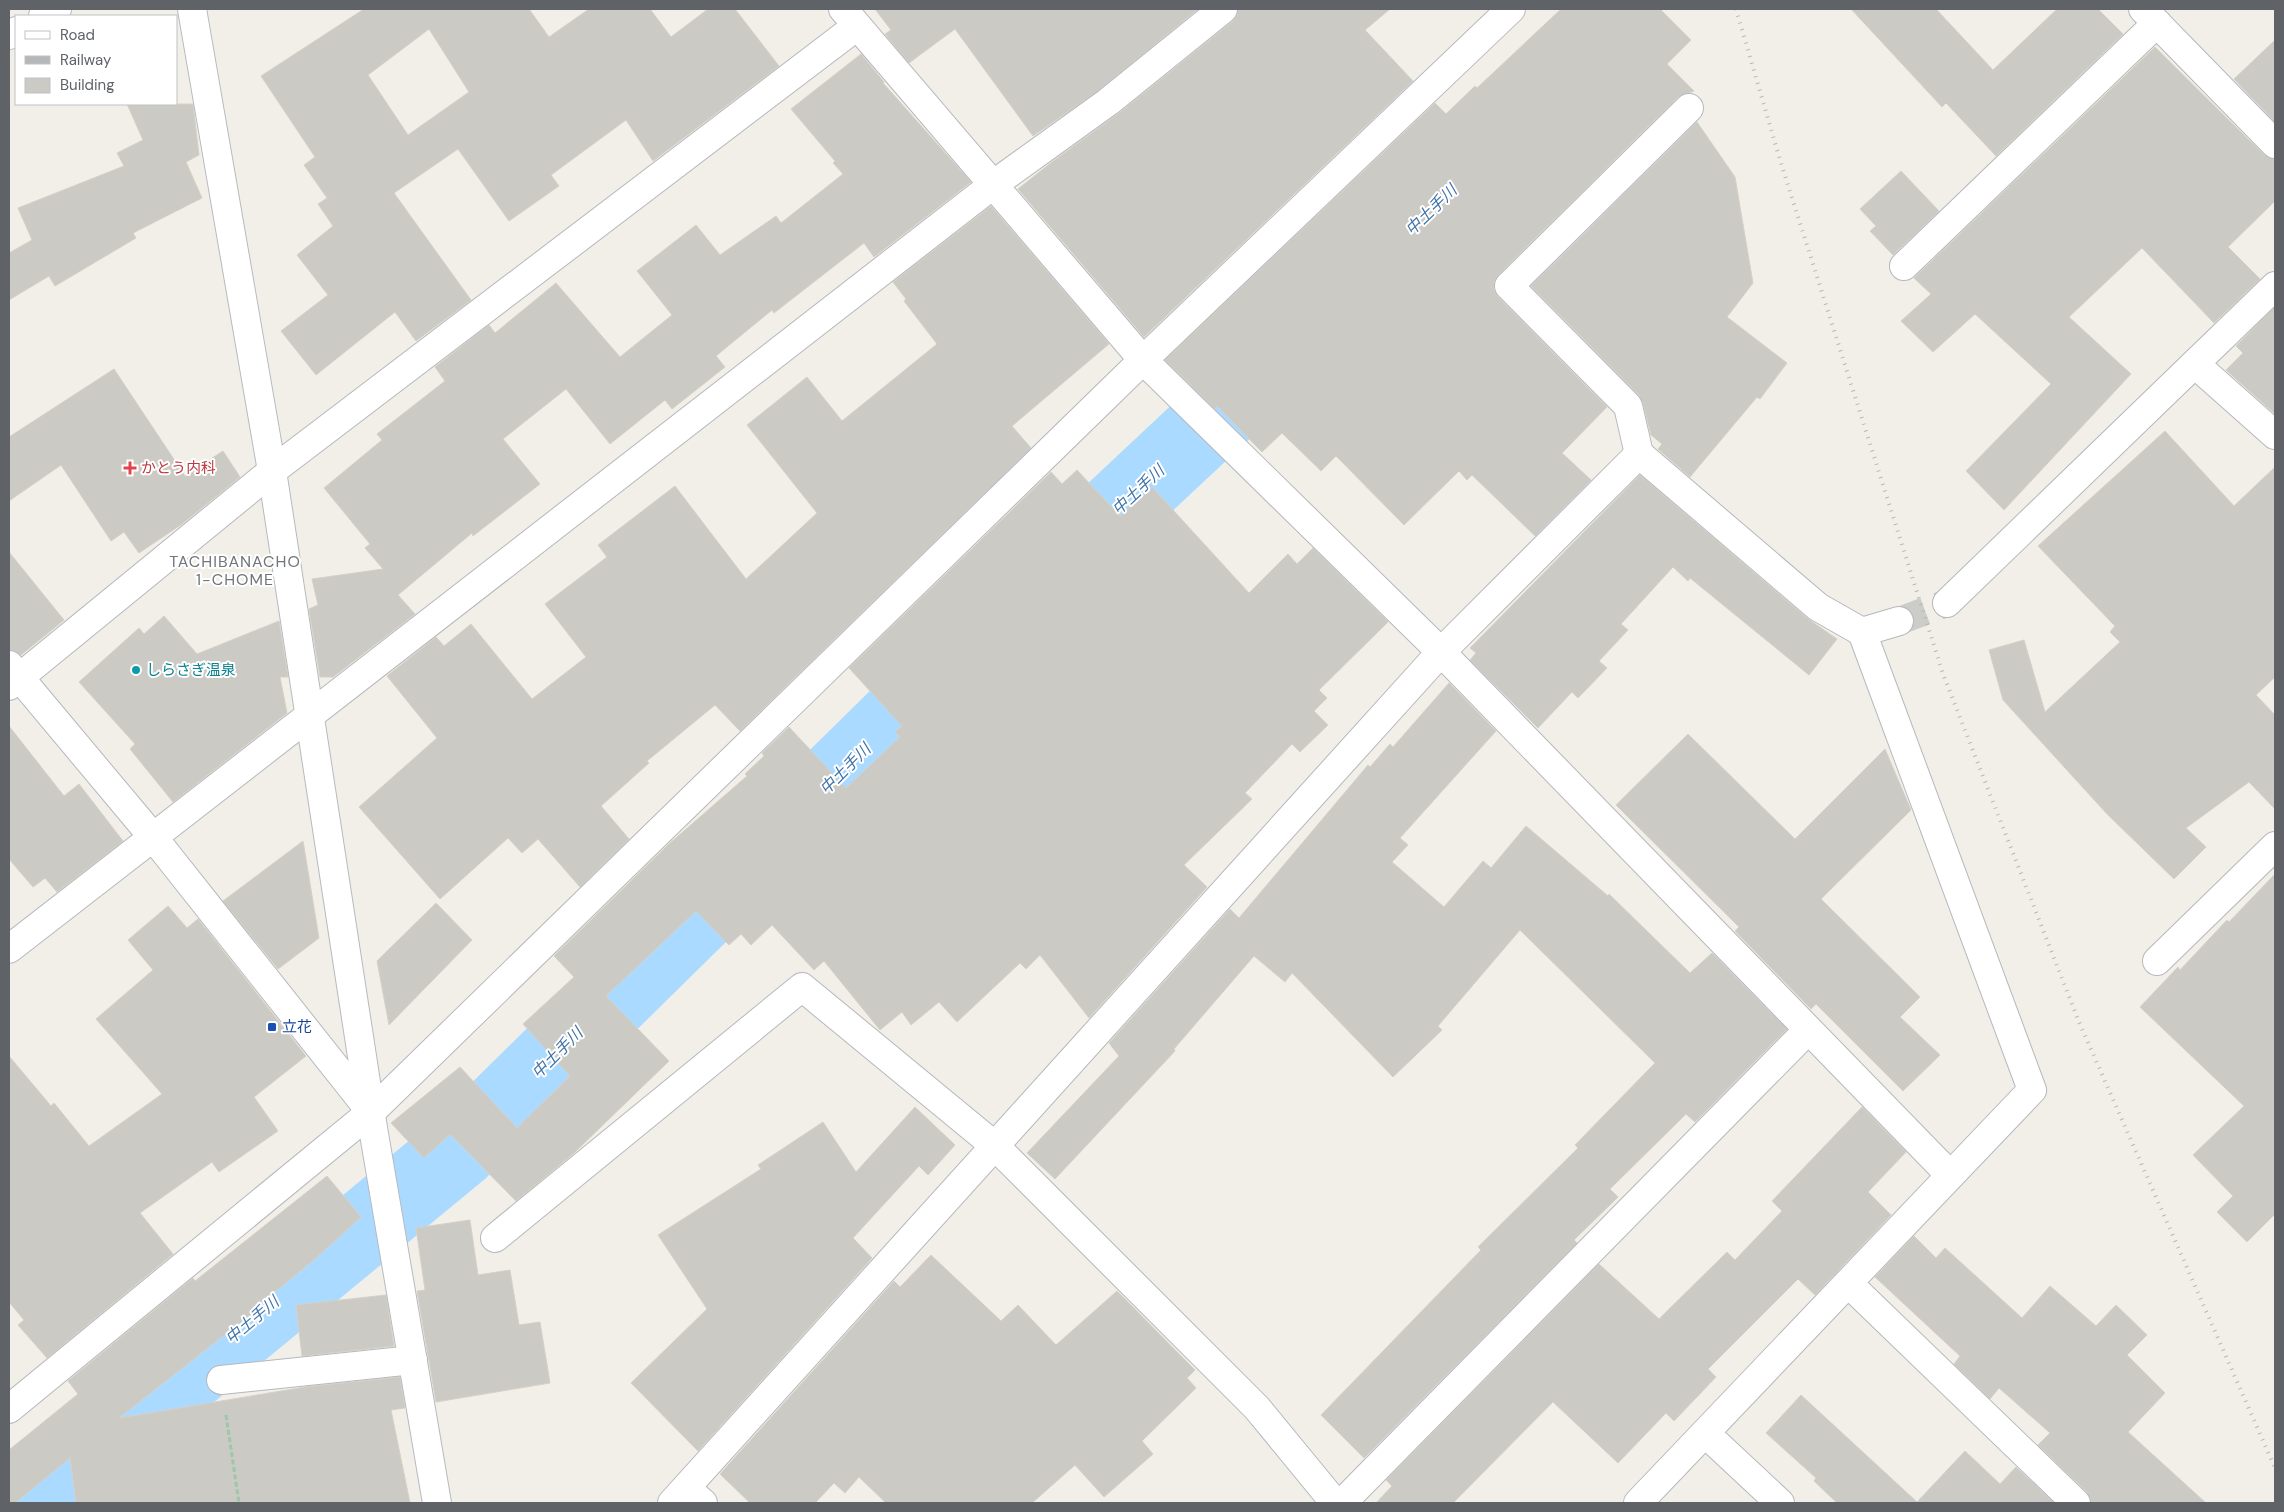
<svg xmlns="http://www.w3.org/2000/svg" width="2284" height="1512" viewBox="0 0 2284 1512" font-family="'DM Sans','Noto Sans JP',sans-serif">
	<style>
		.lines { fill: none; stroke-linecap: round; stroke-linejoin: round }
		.river { stroke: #aadaff; stroke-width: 78 }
		.building { fill: #cccac5; stroke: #d6d1c6; fill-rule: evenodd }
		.street-tunnel { stroke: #ccccc8; stroke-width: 28; stroke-dasharray: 28 14; stroke-linecap: butt }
		.street-casing { stroke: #b5b8bc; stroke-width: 30 }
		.secondary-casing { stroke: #b6babf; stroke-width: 30 }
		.path { stroke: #9cc7a9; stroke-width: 3; stroke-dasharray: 5 2.5; stroke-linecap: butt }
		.street { stroke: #fff; stroke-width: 28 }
		.secondary { stroke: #fff; stroke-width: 28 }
		.rail { stroke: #b6b7b8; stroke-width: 4; stroke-dasharray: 1 6; stroke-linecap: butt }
		.health-dot { fill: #e0444e; stroke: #fff; stroke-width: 2 }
		.culture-dot { fill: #0f9aa8; stroke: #fff; stroke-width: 2 }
		.transit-dot { fill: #1a4fb4; stroke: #fff; stroke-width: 2 }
		.labels { text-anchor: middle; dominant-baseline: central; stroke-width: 4; stroke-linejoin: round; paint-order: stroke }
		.health-label { font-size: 15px; fill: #be3a42; stroke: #fff; text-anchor: start }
		.culture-label { font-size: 15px; fill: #0d838f; stroke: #fff; text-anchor: start }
		.transit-label { font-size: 15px; fill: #164399; stroke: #fff; text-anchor: start }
		.water-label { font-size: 16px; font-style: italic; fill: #4174aa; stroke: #fff }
		.neighbourhood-label { font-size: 16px; letter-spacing: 1px; fill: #70757a; stroke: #fff }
	</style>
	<rect width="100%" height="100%" fill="#f1efe8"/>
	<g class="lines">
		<path class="river" d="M30 1503 459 1150 964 653 1301 337"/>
	</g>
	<g class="building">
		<path d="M364 9H529L549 37 589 9H650L671 37 708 9H735L779 66 653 161 626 120 551 175 559 186 509 221 458 149 394 193 471 300 416 341 395 312 316 375 281 331 328 295 297 255 333 226 318 204 327 198 304 165 315 157 261 76ZM429 29 469 92 408 135 368 75Z"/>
		<path d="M875 9H1198L1099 90 1033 136 955 29 909 63 885 34 891 30Z"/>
		<path d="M1238 9H1390L1365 30 1413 81 1144 337 1018 189 1052 162 1118 114 1233 21 1237 15Z"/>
		<path d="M1561 9H1660L1691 40 1667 64 1694 91 1678 97 1498 275 1494 282V290L1498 297 1607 407 1562 453 1591 480 1535 536 1472 475 1467 480 1459 471 1404 525 1336 456 1321 471 1282 433 1262 452 1217 406 1215 409 1165 360 1435 103 1446 114 1475 86 1477 88Z"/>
		<path d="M1851 9H1936L1993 70 2057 9H2098L2123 34 1996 156 1946 103 1942 107Z"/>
		<path d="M2275 40V122L2234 79Z"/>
		<path d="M2155 47 2264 155 2275 159V201L2228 247 2260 279 2214 323 2142 248 2069 317 2131 374 2004 510 1966 471 2051 384 1975 314 1933 352 1901 321 1931 294 1914 278Z"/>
		<path d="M861 54 884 82 883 83 971 182 874 257 864 243 774 313 772 310 716 356 725 367 672 409 665 400 610 444 566 389 503 439 540 484 473 536 472 533 398 595 415 614 333 677H320L309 609 318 605 312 579 383 569 365 548 370 544 324 488 382 440 377 434 445 381 435 367 489 325 495 333 556 283 620 357 672 315 637 271 696 225 720 255 776 216 781 223 843 174 833 163 835 161 791 109Z"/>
		<path d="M127 104H193L199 155 186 162 202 198 133 233 136 238 55 286 49 276 9 300V253L32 240 18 208 124 166 117 153 143 140Z"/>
		<path d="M1697 122 1735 177 1753 283 1727 317 1787 363 1760 399 1757 397 1690 477 1658 449 1662 444 1651 435 1643 403 1639 395 1531 286Z"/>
		<path d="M1901 171 1939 211 1893 255 1870 231 1876 226 1860 209Z"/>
		<path d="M991 206 1109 344 1012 426 1031 448 740 731 715 705 647 761 649 763 601 806 629 839 580 887 538 839 522 853 508 838 440 899 359 807 437 738 387 676 436 637 444 646 471 624 532 699 586 657 545 604 607 557 598 545 675 486 746 579 817 513 747 425 807 377 842 421 937 344 904 301 906 299 893 282Z"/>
		<path d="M2275 307V414L2226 370 2243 353 2236 346Z"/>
		<path d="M114 369 185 476 223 451 240 477 182 524 139 553 124 532 111 541 61 465 9 501V437Z"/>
		<path d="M2165 431 2234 506 2275 467V677L2256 695 2275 715V809L2249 782 2186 828 2206 847 2174 879 2107 814 2003 700 1989 650 2024 640 2045 712 2120 642 2110 632 2115 626 2038 546Z"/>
		<path d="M1077 470 1120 516 1152 487 1249 593 1288 554 1297 564 1313 548 1388 622 1319 690 1327 698 1314 711 1328 725 1300 752 1292 744 1245 793 1252 799 1184 865 1207 887 1089 1018 1040 955 1026 969 1020 963 957 1022 939 1002 911 1025 902 1012 880 1030 824 961 814 970 772 925 751 945 741 934 729 945 696 911 606 996 669 1061 574 1153 516 1201 450 1134 424 1158 391 1123 460 1067 517 1128 570 1076 523 1024 574 977 554 956 669 844 747 776 745 774 764 756 762 753 789 727 846 788 900 737 895 732 902 726 849 668 1051 472 1062 484Z"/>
		<path d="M1640 475 1808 619 1837 639 1809 675 1690 578 1688 581 1673 567 1621 624 1628 630 1599 661 1607 668 1578 698 1572 692 1538 728 1470 660 1476 653 1470 648Z"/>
		<path d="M9 552 64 620 21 655 15 651 9 650Z"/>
		<path d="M164 616 197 654 279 621 288 677H280L287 713 173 802 130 749 135 744 79 682 139 628 144 634Z"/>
		<path d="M1449 683 1496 731 1400 838 1408 845 1392 862 1444 907 1483 861 1491 868 1526 826 1608 896 1609 894 1690 973 1712 953 1787 1029 1695 1122 1686 1114 1610 1189 1618 1197 1574 1240 1577 1243 1364 1458 1321 1415 1481 1250 1478 1247 1578 1148 1575 1145 1655 1063 1520 930 1438 1026 1442 1030 1393 1077 1292 973 1285 982 1254 956 1174 1049 1175 1051 1055 1179 1027 1153 1119 1056 1109 1043 1230 909 1239 918 1368 765 1370 767 1390 744 1393 747Z"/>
		<path d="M9 726 64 796 79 784 123 841 57 892 45 878 33 887 9 859Z"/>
		<path d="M1688 734 1795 839 1885 749 1911 810 1821 899 1920 997 1900 1017 1940 1055 1903 1091 1816 1004 1811 1009 1735 931 1739 927 1616 805Z"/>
		<path d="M303 841 319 938 278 969 223 901Z"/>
		<path d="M2275 874V1214L2247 1242 2217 1212 2233 1196 2193 1155 2244 1106 2140 1007 2178 967 2180 970 2227 920 2229 922Z"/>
		<path d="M436 903 472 940 389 1025 377 961Z"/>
		<path d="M168 906 187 928 198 919 306 1056 254 1097 278 1131 219 1172 212 1162 140 1213 173 1254 47 1358 18 1325 24 1320 9 1302V1056L51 1106 54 1103 89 1146 162 1094 96 1019 153 970 128 940Z"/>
		<path d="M915 1107 955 1145 928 1175 919 1166 853 1238 872 1258 698 1451 631 1383 707 1309 658 1235 761 1169 758 1165 823 1122 856 1172Z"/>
		<path d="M1862 1107 1906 1152 1868 1192 1891 1215 1815 1295 1798 1279 1708 1369 1716 1377 1674 1421 1666 1413 1618 1463 1553 1402 1453 1503H1376L1392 1486 1386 1480 1599 1264 1659 1319 1727 1252 1735 1260 1782 1211 1772 1201Z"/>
		<path d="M327 1176 361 1217 315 1259 253 1310H256L119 1418 305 1387 400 1377 405 1408 391 1410 410 1503H76L70 1458 15 1503H9V1450L78 1394 68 1381 193 1278 195 1281Z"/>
		<path d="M470 1220 478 1275 510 1270 519 1325 540 1322 550 1383 436 1402 417 1291 425 1290 416 1228Z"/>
		<path d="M1914 1236 1936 1258 1945 1248 2022 1318 2050 1286 2096 1326 2116 1305 2147 1335 2127 1355 2165 1393 2128 1432 2206 1503H2091L2087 1492 2038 1445 2050 1433 1999 1388 1990 1399 1954 1364 1960 1356 1875 1277Z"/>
		<path d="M931 1255 1001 1321 1018 1305 1056 1345 1117 1291 1195 1370 1187 1378 1196 1388 1142 1441 1153 1454 1104 1497 1075 1465 1032 1503H886L859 1477 845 1493 834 1483 815 1503H750L720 1474 894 1281 900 1287Z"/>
		<path d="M386 1295 394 1346 302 1356 296 1305Z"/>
		<path d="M1801 1395 1917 1502 1965 1451 2000 1484 2016 1467 2054 1503H1837L1814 1481 1816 1478 1766 1433Z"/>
	</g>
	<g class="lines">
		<path class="street-tunnel" d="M1899 621 1947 603"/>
		<defs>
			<g id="street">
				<path d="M843 9 1143 360 1441 652 1950 1175"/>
				<path d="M2143 9 2275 144"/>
				<path d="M43 16 57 9"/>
				<path d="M9 35 16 31"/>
				<path d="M1904 266 2157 23"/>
				<path d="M2195 364 2275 435"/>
				<path d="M1639 454 1628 406 1509 286 1689 108"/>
				<path d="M1947 603 2275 286"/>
				<path d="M9 665 153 837 371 1112"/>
				<path d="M9 686 272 471 857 26"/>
				<path d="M9 949 994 184 1108 102 1223 9"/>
				<path d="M2157 961 2275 846"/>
				<path d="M495 1238 802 987 995 1146 1257 1408 1335 1503"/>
				<path d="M1848 1283 2076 1503"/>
				<path d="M221 1380 413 1360"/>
				<path d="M9 1409 371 1112 1143 360 1511 9"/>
				<path d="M1705 1433 1780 1503"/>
				<path d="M686 1488 703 1503"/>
				<path d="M672 1503 1441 652 1639 454 1818 607 1862 632"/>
				<path d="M1342 1503 1808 1030"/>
				<path d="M1638 1503 2032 1090 1862 632 1899 621"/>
			</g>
			<path id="secondary" d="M192 9 272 471 373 1128 437 1503"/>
		</defs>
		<use href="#street" class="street-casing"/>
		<use href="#secondary" class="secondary-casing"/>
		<path class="path" d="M226 1415 239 1503"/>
		<use href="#street" class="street"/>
		<use href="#secondary" class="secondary"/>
		<path class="rail" d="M1736 9 1780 160 1943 674 2079 1022 2275 1468"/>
	</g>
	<path class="health-dot" d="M127.5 460.5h5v5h5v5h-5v5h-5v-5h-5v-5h5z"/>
	<circle class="culture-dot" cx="136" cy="670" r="5"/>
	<rect class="transit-dot" x="267" y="1022" width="10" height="10" rx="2.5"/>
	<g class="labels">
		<g class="health-label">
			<text x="141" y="468">かとう内科</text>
		</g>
		<g class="culture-label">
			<text x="146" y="670">しらさぎ温泉</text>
		</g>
		<g class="transit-label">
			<text x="282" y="1027">立花</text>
		</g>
		<g class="water-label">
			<text transform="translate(1431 210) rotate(-44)">中土手川</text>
			<text transform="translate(1138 490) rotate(-43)">中土手川</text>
			<text transform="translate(845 769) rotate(-45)">中土手川</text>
			<text transform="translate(557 1053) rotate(-45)">中土手川</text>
			<text transform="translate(252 1320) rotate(-40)">中土手川</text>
		</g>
		<g class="neighbourhood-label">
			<text x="235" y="561">TACHIBANACHO<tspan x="235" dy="18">1-CHOME</tspan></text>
		</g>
	</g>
	<rect width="2284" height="1512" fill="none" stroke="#5f6368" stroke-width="20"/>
	<rect x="15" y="15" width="162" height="90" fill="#ffffff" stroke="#bfc1c3"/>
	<rect x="25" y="31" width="25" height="8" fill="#ffffff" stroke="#bfc1c3"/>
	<text x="60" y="40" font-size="15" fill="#5f6368">Road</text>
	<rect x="25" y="56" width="25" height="8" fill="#b6b7b8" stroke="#bfc1c3"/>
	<text x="60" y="65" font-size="15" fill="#5f6368">Railway</text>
	<rect x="25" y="78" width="25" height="15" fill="#cccac5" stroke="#bfc1c3"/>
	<text x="60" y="90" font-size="15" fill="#5f6368">Building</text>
</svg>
